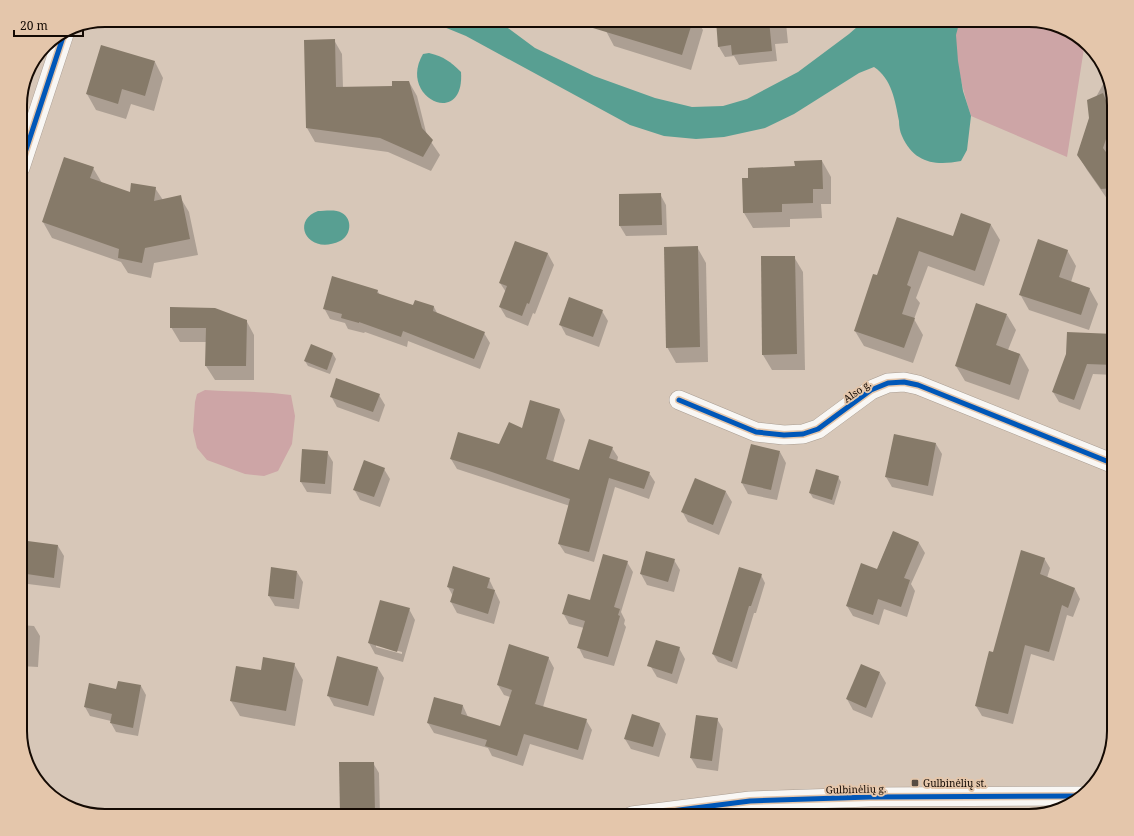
<svg xmlns="http://www.w3.org/2000/svg" width="1134" height="836" viewBox="0 0 1134 836" font-family="'Noto Serif',serif">
	<style>
		.green { fill: #cda5a6 }
		.water { fill: #589f92 }
		.shadow { fill: #0003; fill-rule: evenodd }
		.building { fill: #867a69 }
		.lines { fill: none; stroke-linecap: round; stroke-linejoin: round }
		.minor-casing { stroke: #a99d92; stroke-width: 20 }
		.minor { stroke: #f9f7f4; stroke-width: 19 }
		.cycleway-casing { stroke: #e4c6ab; stroke-width: 8 }
		.cycleway { stroke: #0057b8; stroke-width: 5 }
		.poi-dot { fill: #584c42; stroke: #e4c6ab; stroke-width: 1.5 }
		.labels { text-anchor: middle; dominant-baseline: central; stroke-width: 4; stroke-linejoin: round; paint-order: stroke }
		.street-label { font-size: 10px; fill: #140a03; stroke: #e4c6ab }
		.poi-label { font-size: 10px; fill: #140a03; stroke: #e4c6ab; text-anchor: start }
		.rim { fill: none; stroke: #140a03; stroke-width: 2 }
	</style>
	<rect width="100%" height="100%" fill="#d7c7b8"/>
	<g class="green">
		<path d="M960 20H1029L1081 38 1085 42 1067 157 971 116C963 91 955 61 956 35 956 30 959 25 960 20Z"/>
		<path d="M205 390C234 392 263 391 291 395L295 416 292 444 278 471 264 476 245 474 207 460 197 448 193 431 195 402 197 394Z"/>
	</g>
	<g class="water">
		<path d="M427 20H497L535 48 594 76 655 98 692 107 723 106 747 99 798 72 849 34 865 20H960L956 35 958 61 963 91 971 116 967 150 961 161C935 166 914 163 902 136 900 132 899 126 899 121 895 101 892 79 874 67L859 73 794 114 765 128 724 137 696 139 664 136 630 125 466 36Z"/>
		<path d="M429 53C444 57 450 61 461 72 465 129 397 98 423 54Z"/>
		<path d="M318 211C325 211 336 209 342 213 353 219 351 236 340 241 308 256 290 221 318 211Z"/>
	</g>
	<g class="shadow">
		<path d="M609 20H697L703 30 691 70 614 46 606 31Z"/>
		<path d="M717 20H785L786 23 788 43 775 44 777 61 739 65 734 56 725 57 719 47Z"/>
		<path d="M334 40 342 54 343 88 393 87 409 82 417 96 427 136 440 155 431 171 388 152 315 142 307 128 305 41Z"/>
		<path d="M155 62 163 78 154 111 131 104 126 119 96 110 87 94Z"/>
		<path d="M1107 77 1114 105V153L1111 161 1114 165V203H1110L1087 170 1078 155 1096 97Z"/>
		<path d="M822 161 831 177V204H821L822 218 790 219V227L753 228 744 213 796 167Z"/>
		<path d="M93 168 102 183 130 193 155 188 163 200 180 197 189 212 198 255 154 263 151 278 128 273 121 262 52 238 43 222Z"/>
		<path d="M660 194 666 205 667 235 626 236 620 226Z"/>
		<path d="M961 214 991 225 1000 240 984 286 928 266 916 298 920 303 914 319 923 335 913 363 864 346 855 331 877 277 898 218 953 238Z"/>
		<path d="M516 242 548 254 554 265 535 314 533 313 528 326 506 317 500 307 506 292 500 283Z"/>
		<path d="M697 247 706 263 708 362 676 363 667 347Z"/>
		<path d="M1067 250 1076 266 1071 282 1089 288 1098 304 1089 330 1029 310 1020 294Z"/>
		<path d="M794 257 803 272 805 370H772L763 355Z"/>
		<path d="M377 290 380 295 413 306 415 301 434 307 438 315 484 333 490 343 480 369 408 341 407 347 365 332 364 333 348 329 345 323 330 319 324 308Z"/>
		<path d="M602 311 608 321 599 347 566 335 560 324Z"/>
		<path d="M1007 315 1016 330 1008 350 1020 354 1029 370 1019 400 965 381 956 366Z"/>
		<path d="M246 320 254 335V380H215L206 366 207 342H180L171 327Z"/>
		<path d="M1114 335V375L1093 374 1080 410 1059 402 1053 392Z"/>
		<path d="M333 354 336 359 330 374 308 366 305 361Z"/>
		<path d="M379 395 385 405 379 422 337 407 331 396Z"/>
		<path d="M531 401 560 410 565 420 553 462 580 471 612 448 618 457 617 462 649 473 655 482 649 499 615 487 594 562 565 553 559 544 570 506 457 469 451 459 500 445 523 429Z"/>
		<path d="M936 444 942 454 933 496 892 487 886 477Z"/>
		<path d="M327 452 333 462 331 494 307 492 301 482Z"/>
		<path d="M780 452 786 463 777 500 748 494 742 483Z"/>
		<path d="M384 469 390 479 380 507 360 500 354 489Z"/>
		<path d="M817 471 838 477 841 482 834 505 813 498 810 493Z"/>
		<path d="M726 492 732 502 719 535 688 522 682 511Z"/>
		<path d="M893 532 919 543 925 553 911 584 915 591 907 617 884 609 879 625 853 616 847 606 877 570Z"/>
		<path d="M20 541 58 546 64 556 60 588 20 583Z"/>
		<path d="M647 552 674 560 680 570 674 592 647 585 641 574Z"/>
		<path d="M1044 558 1050 568 1047 578 1075 589 1080 599 1073 617 1067 615 1054 661 1031 654 1013 724 982 716 976 706 994 653Z"/>
		<path d="M627 562 633 572 621 612 625 620 624 624 626 627 614 666 584 658 579 648 584 628 569 624 563 613 590 601Z"/>
		<path d="M297 572 303 582 299 609 275 606 269 596Z"/>
		<path d="M761 575 765 583 756 613H754L737 669 718 662 713 654Z"/>
		<path d="M489 579 500 602 494 624 457 613 451 602 453 596 448 587Z"/>
		<path d="M381 601 409 609 415 620 403 662 375 654 369 643ZM376 645 402 652V654L376 647Z"/>
		<path d="M20 625 34 626 40 636 38 667 20 666Z"/>
		<path d="M679 648 685 659 677 684 657 677 651 667Z"/>
		<path d="M548 657 554 668 543 707 586 720 592 730 583 760 530 744 523 766 492 756 488 748 434 733 428 723 463 706 468 717 501 728 510 697 504 695 498 685Z"/>
		<path d="M294 664 303 680 295 726 240 716 231 701 262 672Z"/>
		<path d="M378 668 384 678 374 716 334 706 328 695Z"/>
		<path d="M880 673 886 683 872 718 853 710 847 699Z"/>
		<path d="M141 686 146 695 138 736 116 732 111 723V721L90 716 85 707 117 690Z"/>
		<path d="M717 719 723 729 718 771 697 768 691 758Z"/>
		<path d="M660 724 666 734 659 757 631 749 625 739Z"/>
		<path d="M340 763H373L379 773 380 816H341Z"/>
	</g>
	<g class="building">
		<path d="M584 20H693L682 55 583 25Z"/>
		<path d="M716 20H769L772 51 732 55 731 45 718 47Z"/>
		<path d="M335 39 336 87 392 86V81H409L422 128 433 140 423 157 380 138 306 128 304 40Z"/>
		<path d="M101 45 155 61 145 96 122 89 118 104 86 94Z"/>
		<path d="M1103 93 1113 118 1103 148 1114 163V188L1101 189 1077 155 1089 118 1087 100Z"/>
		<path d="M64 157 94 167 90 178 130 192 131 183 156 187 154 201 181 195 190 239 145 248 142 263 118 258 119 249 42 222Z"/>
		<path d="M822 160 823 189H813V203L782 204V212L743 213 742 178H748V168L795 166 794 161Z"/>
		<path d="M661 193 662 225 619 226V194Z"/>
		<path d="M961 213 991 224 975 271 919 251 907 285 911 287 902 314 915 318 904 348 854 331 873 274 877 275 897 217 953 236Z"/>
		<path d="M1038 239 1068 250 1059 277 1090 288 1081 315 1019 295Z"/>
		<path d="M515 241 548 253 529 304 527 303 522 316 499 307 507 286 499 283Z"/>
		<path d="M698 246 700 347 666 348 664 247Z"/>
		<path d="M761 256H795L797 354 762 355Z"/>
		<path d="M332 276 378 290 377 293 413 305 415 300 434 306 433 311 485 332 474 359 403 331 401 337 359 322V323L341 318 342 314 323 309Z"/>
		<path d="M569 297 603 310 593 337 559 325Z"/>
		<path d="M976 303 1007 314 996 345 1020 354 1010 385 955 366Z"/>
		<path d="M170 307 215 308 247 320 246 366H205L206 328H170Z"/>
		<path d="M1067 332 1114 334V365L1087 364 1074 400 1052 392 1066 354Z"/>
		<path d="M311 344 333 353 327 370 304 361Z"/>
		<path d="M336 378 380 394 373 412 330 397Z"/>
		<path d="M530 400 560 409 546 459 579 470 589 439 613 447 609 458 650 472 644 489 609 478 589 552 558 544 570 499 486 470 450 459 458 432 499 444 509 422 522 428Z"/>
		<path d="M894 434 936 443 928 486 885 477Z"/>
		<path d="M751 444 780 451 771 490 741 483Z"/>
		<path d="M302 449 328 451 325 484 300 482Z"/>
		<path d="M364 460 385 468 374 497 353 490Z"/>
		<path d="M816 469 839 476 832 500 809 493Z"/>
		<path d="M695 478 726 491 713 525 681 512Z"/>
		<path d="M893 531 919 542 904 578 910 580 901 607 878 599 873 615 846 606 861 563 877 569Z"/>
		<path d="M20 540 58 545 54 578 20 573Z"/>
		<path d="M1021 550 1045 558 1040 574 1075 588 1068 608 1062 605 1049 652 1025 645 1008 714 975 706 989 651 993 652Z"/>
		<path d="M646 551 675 559 668 582 640 574Z"/>
		<path d="M603 554 628 561 614 607 620 609 618 615 620 616 608 657 577 648 585 621 562 614 568 594 590 600Z"/>
		<path d="M453 566 490 578 487 588 495 590 488 614 450 602 454 589 447 587Z"/>
		<path d="M271 567 297 571 294 599 268 596Z"/>
		<path d="M739 567 762 574 751 606H749L732 662 712 654Z"/>
		<path d="M380 600 410 608 397 652 368 643Z"/>
		<path d="M656 640 680 647 672 674 647 666Z"/>
		<path d="M509 644 549 657 535 704 587 719 578 750 524 734 517 756 485 746 487 740 427 723 434 697 463 705 461 714 500 726 512 690 497 685Z"/>
		<path d="M337 656 378 667 368 706 327 696Z"/>
		<path d="M263 657 295 663 286 711 230 701 236 666 261 670Z"/>
		<path d="M861 664 880 672 866 708 846 699Z"/>
		<path d="M118 681 141 685 133 728 110 723 112 714 84 707 89 683 116 689Z"/>
		<path d="M632 714 660 723 653 747 624 739Z"/>
		<path d="M696 715 718 718 712 761 690 758Z"/>
		<path d="M339 762H374L375 814 340 815Z"/>
	</g>
	<g class="lines">
		<defs>
			<g id="minor">
				<path d="M20 168 65 31"/>
				<path d="M679 400 756 432 784 435 803 434 818 429 871 390 888 383 904 382 918 385 1114 464"/>
				<path d="M632 816 750 801 870 797 1081 796"/>
			</g>
		</defs>
		<use href="#minor" class="minor-casing"/>
		<use href="#minor" class="minor"/>
		<defs>
			<g id="cycleway">
				<path d="M20 168 65 31"/>
				<path d="M679 400 756 432 784 435 803 434 818 429 871 390 888 383 904 382 918 385 1114 464"/>
				<path d="M632 816 750 801 870 797 1081 796"/>
			</g>
		</defs>
		<use href="#cycleway" class="cycleway-casing"/>
		<use href="#cycleway" class="cycleway"/>
	</g>
	<rect class="poi-dot" x="911" y="779" width="8" height="8" rx="2"/>
	<g class="labels">
		<g class="street-label">
			<text transform="translate(857 391) rotate(-34)">Also g.</text>
			<text transform="translate(856 789) rotate(-1)">Gulbinėlių g.</text>
		</g>
		<g class="poi-label">
			<text x="923" y="783">Gulbinėlių st.</text>
		</g>
	</g>
	<path d="M0 0H1134V836H0ZM105 27H1029A78 78 0 0 1 1107 105V731A78 78 0 0 1 1029 809H105A78 78 0 0 1 27 731V105A78 78 0 0 1 105 27Z" fill="#e4c6ab" fill-rule="evenodd"/>
	<path class="rim" d="M105 27H1029A78 78 0 0 1 1107 105V731A78 78 0 0 1 1029 809H105A78 78 0 0 1 27 731V105A78 78 0 0 1 105 27Z"/>
	<path d="M14 30v6h69v-6" fill="none" stroke="#140a03" stroke-width="2"/>
	<text x="20" y="30" font-size="12" fill="#140a03" stroke="#e4c6ab" stroke-width="3" paint-order="stroke">20 m</text>
</svg>
